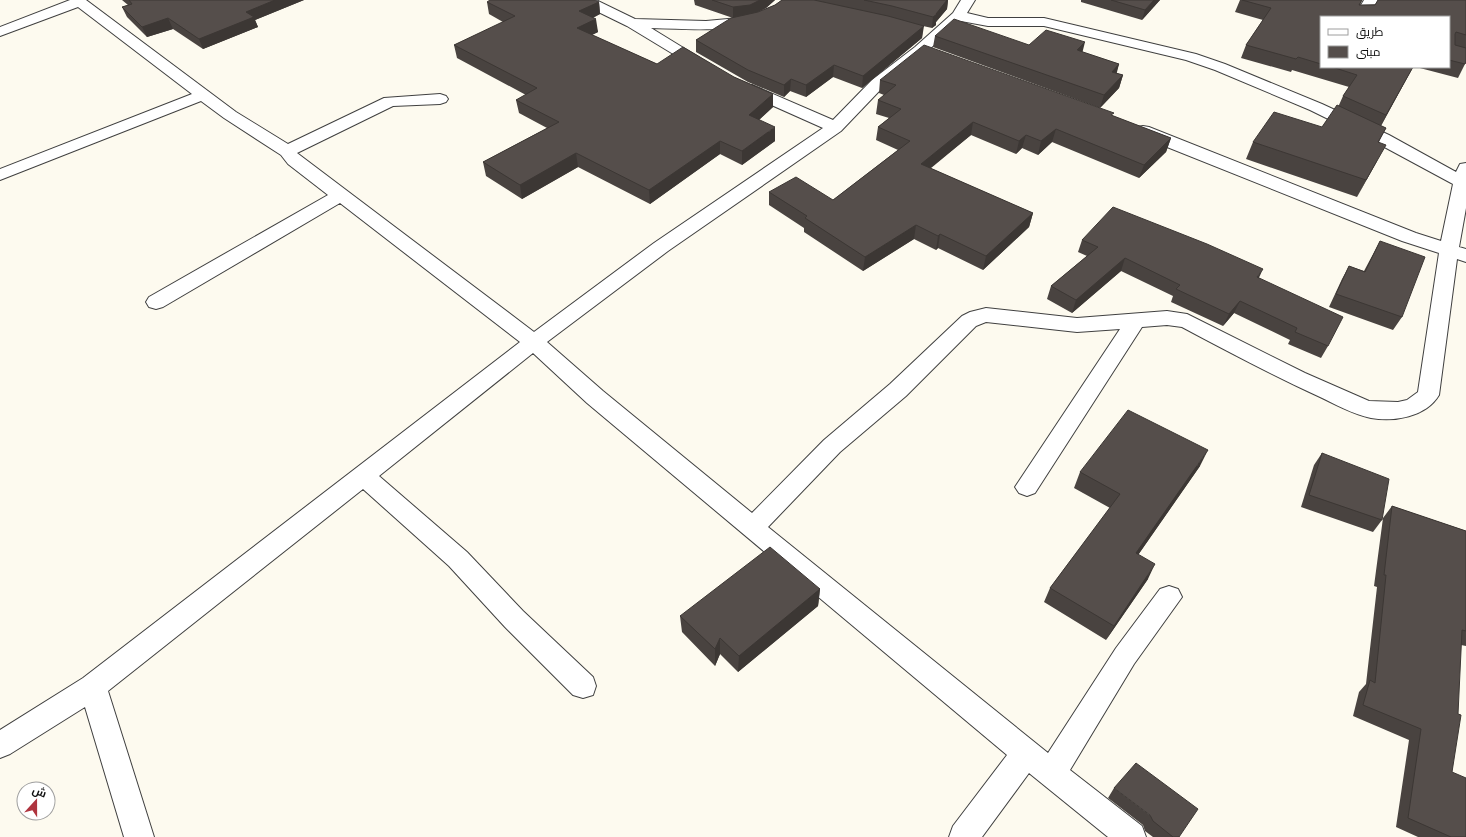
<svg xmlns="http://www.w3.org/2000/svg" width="1466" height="837" viewBox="0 0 1466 837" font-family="Bitter,Cairo,serif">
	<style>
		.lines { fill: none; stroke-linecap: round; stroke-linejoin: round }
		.minor-casing { stroke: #404040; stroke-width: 2 }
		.minor { fill: #fff; fill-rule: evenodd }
		.wall { fill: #494340 }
		.shaded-wall { fill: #3c3734 }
		.building { fill: #554e4b; stroke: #3c3734 }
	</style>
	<rect width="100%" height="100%" fill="#fdfaef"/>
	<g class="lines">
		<defs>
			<g id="minor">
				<path d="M70 0H86L236 112 288 144 384 98 440 94 446 96 448 99 446 102 440 104 393 106 297 153 534 332 654 243 823 128 740 91 738 88 740 85H752L833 120 872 80 915 47 953 13 961 0H975L967 13 988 18H1044L1196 54 1225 64 1322 104 1389 135 1456 172 1460 164 1466 163V208L1459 247 1466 249V262L1457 259 1439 395C1426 417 1394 422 1371 418 1352 414 1335 404 1318 396 1272 375 1227 351 1182 327L1167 325 1142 327 1035 493 1027 496 1019 493 1015 487 1019 481 1120 329 1077 332 986 322 976 326 906 396 840 452 768 527 1048 753 1116 648 1160 589 1169 586 1178 589 1182 597 1134 664 1070 770 1142 826 1146 837H1108L1029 773 982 837H949L953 826 1007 755 587 403 533 353 379 476 467 552 523 611 593 677 596 686 593 695 583 698 573 695 505 627 449 566 363 489 108 691 154 837H124L85 707 10 754 0 758V730L83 678 520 342 340 203 163 307 156 309 149 307 146 302 149 297 328 195 288 164 281 155 224 118 201 101 0 180V169L192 94 78 7 0 36V27ZM961 21 988 26H1044L1186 60 1215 70 1310 110 1377 143 1453 184 1441 241 1416 233 1149 127 1143 126 1137 127 1135 131 1137 135 1402 241 1439 253 1418 392 1407 400 1398 402 1369 401 1305 373 1187 314 1167 311 1077 318 986 308 970 312 962 316 890 384 824 440 752 513 603 391 547 342 668 251 841 131 884 86 925 53Z"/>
				<path d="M578 0H596L635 19 706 21 750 17 755 18 757 21 755 24C721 32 685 29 651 28L708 63 711 66 708 69H698L627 26 580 3Z"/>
				<path d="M1364 0H1378L1368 17H1354Z"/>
			</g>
		</defs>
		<use href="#minor" class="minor-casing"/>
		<use href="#minor" class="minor"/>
	</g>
	<g class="wall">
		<path d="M122 0H304L255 20 258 27 203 49 173 29 147 37 127 17 122 7 128 5Z"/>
		<path d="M694 0H775L766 8 756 13 775 5 782 0H948L947 9 936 22V25L932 28 923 26 922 38 862 88 833 77 806 97 790 91 784 97 748 82 696 52V40L733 18 695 5Z"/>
		<path d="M1081 0H1160L1142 20 1081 2Z"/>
		<path d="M1240 0H1362L1360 5 1466 0V62L1458 78 1416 67H1449V17H1321V67H1413L1381 126 1386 128 1379 142 1377 161 1357 197 1246 159 1253 142 1322 127 1339 105 1343 96 1349 87 1292 70 1291 72 1241 58 1246 45 1263 20 1235 12Z"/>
		<path d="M487 2H599L600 14 593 18 598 32 592 35 657 64 734 77 773 94V107L759 120 775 141 742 165 720 154 650 204 578 167 522 199 486 176 483 162 547 128 519 113 516 100 526 95 457 58 454 45 503 22 489 14Z"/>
		<path d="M935 36 1029 45 1082 52 1119 64 1116 73 1123 75 1119 88 1100 108 933 47Z"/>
		<path d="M880 80 1113 116 1171 138 1166 152 1139 178 1052 142 1038 155 1022 148 1016 154 971 135 930 168 1033 213 1029 227 983 270 938 248 936 250 914 239 863 271 804 232V228L769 205V192L833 200 898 150 876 140 878 127 889 118 876 114 878 100 884 95 879 93Z"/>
		<path d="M1082 240 1259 278 1328 346 1321 358 1288 344 1290 340 1234 313 1223 326 1171 302 1173 296 1121 271 1072 313 1047 299 1051 286 1087 256 1078 252Z"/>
		<path d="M1380 241 1402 317 1393 330 1329 307 1342 279 1349 266 1364 271Z"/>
		<path d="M1322 453 1382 520 1373 532 1301 507 1314 465Z"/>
		<path d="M1200 466 1138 555 1148 579 1106 640 1044 602 1050 588 1110 508 1074 488 1080 472Z"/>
		<path d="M1392 506 1466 531V646L1461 645 1452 772 1466 837H1418L1396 827 1409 740 1353 716 1359 692 1366 684 1377 587 1374 586 1383 518Z"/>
		<path d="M820 589 818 606 738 672 720 654 715 666 682 632 680 616Z"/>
		<path d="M1114 788 1179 837H1153L1145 831 1143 825 1108 798Z"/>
	</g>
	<g class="shaded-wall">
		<path d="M275 0H304L255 20 258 27 203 49 199 39 246 12Z"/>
		<path d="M760 0H775L766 8 750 16 733 18V7Z"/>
		<path d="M947 0H948L947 9 936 22V25L932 28 933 17Z"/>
		<path d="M1154 0H1160L1142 20 1145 10Z"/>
		<path d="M599 2 600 14 581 23 579 11Z"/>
		<path d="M168 18 173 29 147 37 142 27Z"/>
		<path d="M596 19 598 32 579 41 577 28Z"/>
		<path d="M924 26 922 38 862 88 863 76Z"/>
		<path d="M1085 42 1082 54 1077 50Z"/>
		<path d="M1119 64 1116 76 1112 72Z"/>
		<path d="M834 65 833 77 806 97V85Z"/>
		<path d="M1413 67 1379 129 1386 115Z"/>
		<path d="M1123 75 1119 88 1100 108 1104 95Z"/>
		<path d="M791 79 790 91 784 97V85Z"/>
		<path d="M773 94V107L749 129V115Z"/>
		<path d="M973 122 971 135 919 178 921 164Z"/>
		<path d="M775 127V141L742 165V151Z"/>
		<path d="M1056 129 1052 142 1038 155 1041 141Z"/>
		<path d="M1026 135 1022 148 1016 154 1019 141Z"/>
		<path d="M1171 138 1166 152 1139 178 1144 165Z"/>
		<path d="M720 141V154L650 204 649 190Z"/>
		<path d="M1386 145 1377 161 1357 197 1366 180Z"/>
		<path d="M576 153 578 167 522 199 520 185Z"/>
		<path d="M1033 213 1029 227 983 270 986 256Z"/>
		<path d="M916 225 914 239 863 271 865 257Z"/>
		<path d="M940 234 938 248 936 250 938 236Z"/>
		<path d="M1125 258 1121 271 1072 313 1076 300Z"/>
		<path d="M1263 269 1257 282V277Z"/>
		<path d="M1240 301 1234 313 1223 326 1229 314Z"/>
		<path d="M1208 450 1200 466 1129 568 1136 553Z"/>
		<path d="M1155 564 1148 579 1106 640 1114 626Z"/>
		<path d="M820 589 818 606 738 672 739 656Z"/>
		<path d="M720 638V654L715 666V649Z"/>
	</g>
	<g class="building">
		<path d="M129 0H275L246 12 254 17 199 39 168 18 142 27 122 7 132 4Z"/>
		<path d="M490 0H595L599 2 579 11 596 19 577 28 657 64 683 47 734 77 773 94 749 115 775 127 742 151 720 141 649 190 576 153 520 185 483 162 559 122 516 100 537 88 454 45 515 16 487 2Z"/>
		<path d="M712 0H760L750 5 733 7Z"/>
		<path d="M782 0H814L888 16 924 26 863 76 834 65 806 85 791 79 784 85 748 70 696 40 731 18 758 12 775 5Z"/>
		<path d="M864 0H947L936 14H937L933 17 892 6Z"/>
		<path d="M1111 0H1154L1145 10Z"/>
		<path d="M1242 0H1362L1359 5H1375L1378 0H1466V35L1456 32 1455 34V45L1466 48V62L1465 64 1449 60V17H1321V64L1298 57 1296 59 1246 45 1271 8Z"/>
		<path d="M954 19 1029 45 1046 30 1085 42 1077 50 1119 64 1112 72 1123 75 1104 95 935 36Z"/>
		<path d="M924 45 1114 113 1111 115 1171 138 1144 165 1056 129 1041 141 1026 135 1019 141 973 122 921 164 1033 213 986 256 940 234 938 236 916 225 865 257 805 218 807 216 769 192 796 177 833 200 910 141 878 127 901 109 878 100 896 85 880 80Z"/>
		<path d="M1332 67H1413L1386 115 1343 96 1357 75Z"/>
		<path d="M1337 105 1386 128 1378 142 1386 145 1366 180 1253 142 1274 112 1322 127Z"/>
		<path d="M1113 207 1207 244 1263 269 1257 277 1343 317 1328 346 1295 332 1297 328 1240 301 1229 314 1176 289 1180 285 1125 258 1076 300 1051 286 1098 247 1082 240Z"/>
		<path d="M1380 241 1425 257 1402 317 1336 294 1349 266 1365 272Z"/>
		<path d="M1128 410 1208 450 1136 553 1155 564 1114 626 1050 588 1120 494 1080 472Z"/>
		<path d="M1322 453 1389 479 1382 520 1309 495Z"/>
		<path d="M1392 506 1466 531V631L1462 630 1458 714 1461 715 1452 772 1466 778V837H1451L1408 818 1421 729 1363 705 1370 680 1375 683 1386 575H1384Z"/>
		<path d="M770 547 820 589 739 656 720 638 715 649 680 616Z"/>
		<path d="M1136 763 1198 809 1179 837H1173L1153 821 1150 815 1114 788Z"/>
	</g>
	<rect x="1320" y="16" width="130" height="52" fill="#ffffff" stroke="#9e9e9e"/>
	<rect x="1328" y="29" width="20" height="6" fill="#ffffff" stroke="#9e9e9e"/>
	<text x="1356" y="36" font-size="12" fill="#0d0d0d">طريق</text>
	<rect x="1328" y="46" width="20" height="12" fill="#554e4b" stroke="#9e9e9e"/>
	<text x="1356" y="56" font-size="12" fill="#0d0d0d">مبنى</text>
	<g transform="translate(36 801) rotate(21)"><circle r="19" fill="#ffffff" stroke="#9e9e9e"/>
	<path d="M0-3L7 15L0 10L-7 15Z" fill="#af343f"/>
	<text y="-6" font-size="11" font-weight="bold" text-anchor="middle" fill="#0d0d0d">ش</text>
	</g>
</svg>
